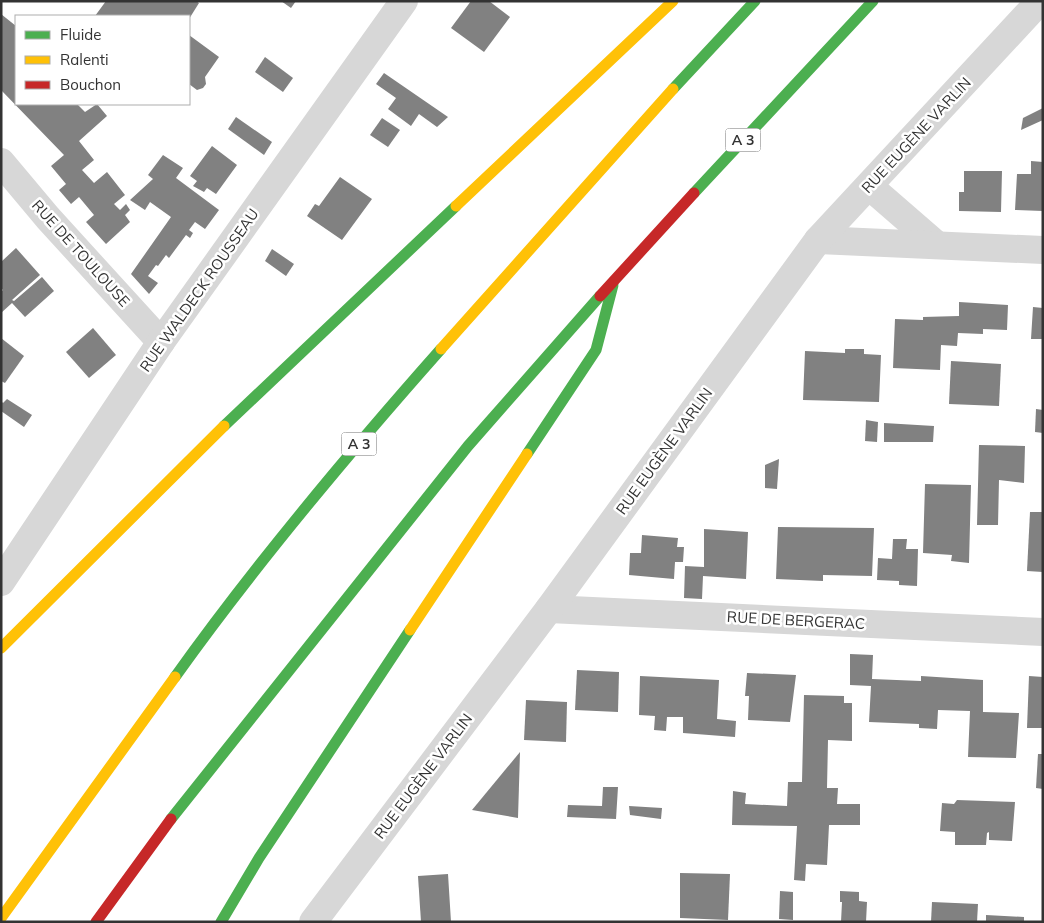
<svg xmlns="http://www.w3.org/2000/svg" width="1044" height="923" viewBox="0 0 1044 923" font-family="Mulish,sans-serif">
	<style>
		.building { fill: #818181 }
		.lines { fill: none; stroke-linecap: round; stroke-linejoin: round }
		.street { stroke: #d7d7d7; stroke-width: 28 }
		.fast { stroke: #4caf50; stroke-width: 11 }
		.slow { stroke: #ffc107; stroke-width: 11 }
		.jam { stroke: #c62828; stroke-width: 11 }
		.labels { text-anchor: middle; dominant-baseline: central; stroke-width: 5; stroke-linejoin: round; paint-order: stroke }
		.shield { fill: #fff; stroke: #707070; stroke-width: 1 }
		.shield-label { font-size: 14px; font-weight: bold; fill: #333 }
		.street-label { font-size: 15px; fill: #333; stroke: #fff }
	</style>
	<rect width="100%" height="100%" fill="#fff"/>
	<g class="building">
		<path d="M106 1H196L199 3 189 19V16H95Z"/>
		<path d="M281 1H296L291 8Z"/>
		<path d="M471 1H489L510 17 484 52 451 28Z"/>
		<path d="M1 14 16 26V104H77L85 112 97 104 107 116 79 141 94 160 82 170 94 183 107 172 125 195 114 204 120 210 126 204 130 210 125 215 130 222 106 244 86 222 94 215 79 197 71 204 59 190 66 184 51 166 64 155 1 90Z"/>
		<path d="M189 35 219 57 205 77 206 84 203 88 197 90 189 84Z"/>
		<path d="M265 57 293 78 283 92 255 72Z"/>
		<path d="M384 73 448 117 437 127 419 114 411 126 388 109 396 98 376 84Z"/>
		<path d="M1043 108V120L1021 130 1023 118Z"/>
		<path d="M236 117 272 142 264 155 228 129Z"/>
		<path d="M382 118 400 130 388 147 370 135Z"/>
		<path d="M212 146 237 165 216 194 207 188 204 192 193 186 197 181 190 176Z"/>
		<path d="M163 155 183 168 176 178 219 210 205 229 195 222 189 230 193 233 190 238 186 235 169 258 166 255 158 266 156 265 148 276 158 283 149 294 131 274 171 217 150 202 145 210 130 200 153 179 148 175Z"/>
		<path d="M1031 161 1043 162V211L1015 210 1017 174H1031Z"/>
		<path d="M964 171H1002L1001 212 959 211V192H964Z"/>
		<path d="M340 177 372 199 342 240 307 216 315 204 319 206Z"/>
		<path d="M16 248 40 275 12 300 14 301 42 277 54 291 25 317 12 303 1 313V292L3 290 1 288V262Z"/>
		<path d="M272 249 294 264 286 276 265 261Z"/>
		<path d="M959 302 1008 305 1007 330 983 329V334L958 333 957 346 941 345 940 370 893 368 895 319 923 320V317L959 316Z"/>
		<path d="M1033 307 1043 308V339H1031Z"/>
		<path d="M93 328 116 355 89 378 66 352Z"/>
		<path d="M1 338 24 356 5 383 1 381Z"/>
		<path d="M845 349H864V354L881 355 879 402 803 400 805 351 845 353Z"/>
		<path d="M951 361 1001 364 999 406 949 404Z"/>
		<path d="M7 399 32 415 24 427 1 411V401L3 403Z"/>
		<path d="M1036 409 1043 410V433L1035 432Z"/>
		<path d="M866 420 878 422 877 442 865 441Z"/>
		<path d="M884 423 934 426 933 442H884Z"/>
		<path d="M979 445 1025 446 1024 483 999 480 998 525H977Z"/>
		<path d="M779 459 777 489 765 488V465Z"/>
		<path d="M925 484 971 485 969 563 951 561 952 555 923 553Z"/>
		<path d="M1030 512H1043V572L1027 571Z"/>
		<path d="M778 527 874 528 872 576 823 575V581L776 579Z"/>
		<path d="M704 529 748 532 746 579 703 576 702 599 684 598 685 566 704 567Z"/>
		<path d="M642 535 678 538 677 547H684L683 562H675L674 579 629 575 630 553H641Z"/>
		<path d="M893 539H907L906 549H918L917 586 899 585V581L877 580 878 558 892 559Z"/>
		<path d="M850 654 873 655 872 679 921 681V676L983 680V712L1019 713 1016 758 968 757 970 711 938 710 937 729 919 728V724L869 722 871 686 850 685Z"/>
		<path d="M577 670 619 672 618 712 575 710Z"/>
		<path d="M747 673 796 675 790 722 748 720 749 696H745Z"/>
		<path d="M640 676 719 680 717 719 736 721 735 737 683 733V717H667L666 731 654 730 655 716 639 715Z"/>
		<path d="M1029 676 1043 677V728H1027Z"/>
		<path d="M804 695 844 696V703H852V741L828 740 827 788H838L837 804H860V825H829L827 865 806 864 805 881 794 880 797 826 732 825 733 791 746 793 745 804 787 806 788 782H802Z"/>
		<path d="M526 700 567 702 566 742 524 740Z"/>
		<path d="M520 752 518 818 472 810Z"/>
		<path d="M1038 754H1043V789L1036 788Z"/>
		<path d="M603 787H618L616 819 567 817 568 805 602 806Z"/>
		<path d="M957 800 1015 802 1012 841 989 840V832L987 833 986 845H955V832L940 831 942 803 954 804Z"/>
		<path d="M629 806 662 808 661 819 630 815Z"/>
		<path d="M680 873 730 874 728 920 680 918Z"/>
		<path d="M448 874 451 922H421L418 876Z"/>
		<path d="M780 891 793 892V920L779 919Z"/>
		<path d="M840 891 859 892V901L867 902 866 922H841L842 902H840Z"/>
		<path d="M932 902 978 904 977 922H931Z"/>
		<path d="M986 915 1024 917V922H986Z"/>
	</g>
	<g class="lines">
		<g class="street">
			<path d="M1 162 48 218 161 342"/>
			<path d="M869 186 937 245"/>
			<path d="M818 240 1043 250"/>
			<path d="M1 582 161 342 404 1"/>
			<path d="M549 609 1043 632"/>
			<path d="M313 922 549 609 818 240 1040 1"/>
		</g>
		<g class="fast">
			<path d="M673 89 755 1"/>
			<path d="M694 193 873 1"/>
			<path d="M224 426 456 206"/>
			<path d="M527 454 596 350 613 285"/>
			<path d="M175 677C257 562 348 454 441 349"/>
			<path d="M171 819 468 446 600 296"/>
			<path d="M221 922 259 858 410 630"/>
		</g>
		<g class="slow">
			<path d="M456 206 673 1"/>
			<path d="M441 349 673 89"/>
			<path d="M410 630 527 454"/>
			<path d="M1 648 224 426"/>
			<path d="M1 918 175 677"/>
		</g>
		<g class="jam">
			<path d="M600 296 694 193"/>
			<path d="M96 922 171 819"/>
		</g>
	</g>
	<g class="labels">
		<g class="shield">
			<rect x="725.5" y="128.5" width="35" height="23" rx="4"/>
			<rect x="341.5" y="432.5" width="35" height="23" rx="4"/>
		</g>
		<g class="shield-label">
			<text x="743" y="140">A 3</text>
			<text x="359" y="444">A 3</text>
		</g>
		<g class="street-label">
			<text transform="translate(916 135) rotate(-47)">RUE EUGÈNE VARLIN</text>
			<text transform="translate(81 253) rotate(48)">RUE DE TOULOUSE</text>
			<text transform="translate(199 290) rotate(-55)">RUE WALDECK ROUSSEAU</text>
			<text transform="translate(664 451) rotate(-54)">RUE EUGÈNE VARLIN</text>
			<text transform="translate(796 620) rotate(3)">RUE DE BERGERAC</text>
			<text transform="translate(423 776) rotate(-53)">RUE EUGÈNE VARLIN</text>
		</g>
	</g>
	<rect width="1044" height="923" fill="none" stroke="#333333" stroke-width="5"/>
	<rect x="15" y="15" width="175" height="90" fill="#ffffff" stroke="#adadad"/>
	<rect x="25" y="31" width="25" height="8" fill="#4caf50" stroke="#adadad"/>
	<text x="60" y="40" font-size="15" fill="#333333">Fluide</text>
	<rect x="25" y="56" width="25" height="8" fill="#ffc107" stroke="#adadad"/>
	<text x="60" y="65" font-size="15" fill="#333333">Ralenti</text>
	<rect x="25" y="81" width="25" height="8" fill="#c62828" stroke="#adadad"/>
	<text x="60" y="90" font-size="15" fill="#333333">Bouchon</text>
</svg>
